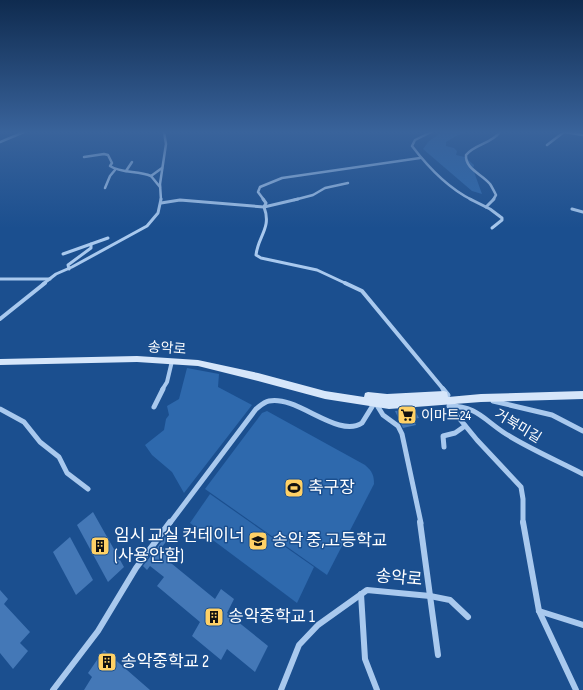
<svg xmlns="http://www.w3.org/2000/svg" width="583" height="690" viewBox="0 0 583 690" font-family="'Sofia Sans Condensed','Noto Sans KR',sans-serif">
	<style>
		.green { fill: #2e69ad }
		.building { fill: #4478b7 }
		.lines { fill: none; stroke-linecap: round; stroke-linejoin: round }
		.minor-far4 { stroke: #a9c9ee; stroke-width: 2.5 }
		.minor-far3 { stroke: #a9c9ee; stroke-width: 3 }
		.minor-far2 { stroke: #a9c9ee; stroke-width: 4 }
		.minor-far1 { stroke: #a9c9ee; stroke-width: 5 }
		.minor { stroke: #a9c9ee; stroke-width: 6 }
		.secondary { fill: #d6e6fa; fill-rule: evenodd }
		.labels { text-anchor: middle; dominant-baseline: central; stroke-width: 3; stroke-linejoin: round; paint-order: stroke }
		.street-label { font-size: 14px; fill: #fff; stroke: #1b4f8f }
		.poi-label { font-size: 14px; fill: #fff; stroke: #1b4f8f; text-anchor: start }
		.near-poi-label { font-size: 17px; fill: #fff; stroke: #1b4f8f; text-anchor: start }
		.near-street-label { font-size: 17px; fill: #fff; stroke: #1b4f8f }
	</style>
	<rect width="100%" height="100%" fill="#1b4f8f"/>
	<g class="green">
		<path d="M442 132H465L466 133 458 135 446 142V146L454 148 457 151 456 155 465 157 474 165 473 169 482 194 472 191 423 149 429 141Z"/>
		<path d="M187 368 219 374 218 387 252 405 184 493 172 472 152 455 145 445 164 430 166 419 169 415 167 406 179 399Z"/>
		<path d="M267 411 365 465C372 471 374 475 374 484L327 575 205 489 262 413Z"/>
		<path d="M210 494 314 567 297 603 190 523Z"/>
	</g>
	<g class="building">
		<path d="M414 409 419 418 413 419 416 425 403 428 395 411Z"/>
		<path d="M93 512 124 567 108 582 77 525Z"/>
		<path d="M70 537 93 580 76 595 53 552Z"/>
		<path d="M165 537 168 539 162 547 170 553 166 559 215 599 221 589 234 599 227 613 268 646 255 672 227 649 221 660 192 636 200 622 157 586 164 577 150 566 147 570 143 566Z"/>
		<path d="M0 590 8 599 4 604 30 632 20 643 28 651 13 669 0 653Z"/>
		<path d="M104 650 150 690H84L92 677 88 673Z"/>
	</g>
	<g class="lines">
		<g class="minor-far4">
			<path d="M431 132 415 140 412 146C428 167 448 188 472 200"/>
			<path d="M0 142 24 132"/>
			<path d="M547 145 564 132 583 135"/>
			<path d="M84 157 104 154 108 155 112 163 110 166C122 174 138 170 151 176L162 168"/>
			<path d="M126 171 132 162"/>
			<path d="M151 176 160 187"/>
			<path d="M105 188 110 176 115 170"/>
			<path d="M161 200 160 184 166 144 164 132"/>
			<path d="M264 200 258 192 260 187 282 178 420 158"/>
			<path d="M294 200 313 195 325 188 348 183"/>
			<path d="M493 200 496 195C494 191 492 187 490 184 482 174 465 169 466 155 475 144 491 144 500 132"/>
		</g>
		<g class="minor-far3">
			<path d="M298 199 264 207C272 228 258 236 256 255L261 258 317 270 347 284"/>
			<path d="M470 199 490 209 502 218V220L492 228"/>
			<path d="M161 203 180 200 264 207 266 203 263 199"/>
			<path d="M486 207 494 199"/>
			<path d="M572 209 583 212"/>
			<path d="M63 254 108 238"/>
			<path d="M69 269 68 265 91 248V244"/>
			<path d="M0 279H50"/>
			<path d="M43 284 56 274 72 267 147 226 158 213 161 199"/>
		</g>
		<g class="minor-far2">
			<path d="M345 283 362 291 444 390"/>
			<path d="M0 319 45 283"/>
			<path d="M162 390 167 382 172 361"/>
		</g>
		<g class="minor-far1">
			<path d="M443 389 448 395"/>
			<path d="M493 401 552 415 583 431"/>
			<path d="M449 406C477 406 484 420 506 434 530 449 558 461 583 474"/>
			<path d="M154 407 163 389"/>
			<path d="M450 407 477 440 521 487 523 499V523"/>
			<path d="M0 409 24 422 40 442 59 457 67 473 88 489"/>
			<path d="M444 447 443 436 455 433 465 426"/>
			<path d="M170 523 256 409C260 406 264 402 269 401 297 395 338 439 362 423L375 402 383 415 398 426 402 434 421 523"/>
		</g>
		<g class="minor">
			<path d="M420 522 438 655"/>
			<path d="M523 522 539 611 576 690"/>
			<path d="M361 594 365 659 377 690"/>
			<path d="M539 611 583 625"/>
			<path d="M53 690 98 631 136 568 170 522"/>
			<path d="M281 690 299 645 318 625 367 590 430 596 450 600 468 617"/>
		</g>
		<path class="secondary" d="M137 356 198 360 258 373 325 391 364 397 365 393 368 392 387 394 444 391 447 392 448 397 481 394 583 391V399L481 402 389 409 325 399 258 381 198 366 137 362 0 365V359Z"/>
	</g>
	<linearGradient id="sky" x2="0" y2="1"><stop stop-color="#0f2b4f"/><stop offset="0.58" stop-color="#39639b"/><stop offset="1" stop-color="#39639b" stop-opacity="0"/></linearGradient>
	<rect width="583" height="228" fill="url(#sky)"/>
	<defs>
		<symbol id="supermarket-square" viewBox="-11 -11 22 22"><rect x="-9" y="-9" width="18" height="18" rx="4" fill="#ffd166" stroke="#1b4f8f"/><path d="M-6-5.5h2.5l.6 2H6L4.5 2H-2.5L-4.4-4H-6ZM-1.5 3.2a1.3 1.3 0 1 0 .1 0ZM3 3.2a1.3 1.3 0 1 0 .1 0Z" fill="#111"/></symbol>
		<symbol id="stadium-square" viewBox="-11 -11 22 22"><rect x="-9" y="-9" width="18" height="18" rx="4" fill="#ffd166" stroke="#1b4f8f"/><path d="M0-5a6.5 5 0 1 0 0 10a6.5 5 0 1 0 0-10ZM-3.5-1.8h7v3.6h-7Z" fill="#111"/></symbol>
		<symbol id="school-square" viewBox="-11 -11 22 22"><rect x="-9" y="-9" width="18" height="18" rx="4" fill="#ffd166" stroke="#1b4f8f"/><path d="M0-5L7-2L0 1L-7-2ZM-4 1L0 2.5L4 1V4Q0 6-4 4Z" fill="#111"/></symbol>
		<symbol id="building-square" viewBox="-11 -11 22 22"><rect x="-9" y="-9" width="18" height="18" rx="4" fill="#ffd166" stroke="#1b4f8f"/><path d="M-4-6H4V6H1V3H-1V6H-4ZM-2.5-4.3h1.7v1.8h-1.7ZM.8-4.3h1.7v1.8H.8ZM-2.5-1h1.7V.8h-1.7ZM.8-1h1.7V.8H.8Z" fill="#111"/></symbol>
	</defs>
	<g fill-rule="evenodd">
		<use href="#supermarket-square" x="396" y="404" width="22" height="22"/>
		<use href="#stadium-square" x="283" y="477" width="22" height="22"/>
		<use href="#school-square" x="247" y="530" width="22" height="22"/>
		<use href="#building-square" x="89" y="535" width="22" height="22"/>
		<use href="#building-square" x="203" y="606" width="22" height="22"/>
		<use href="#building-square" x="96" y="651" width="22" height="22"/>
	</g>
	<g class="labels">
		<g class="street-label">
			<text transform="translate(167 348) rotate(4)">송악로</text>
			<text transform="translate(518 426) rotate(31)">거북미길</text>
		</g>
		<g class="poi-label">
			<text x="421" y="415">이마트24</text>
		</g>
		<g class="near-poi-label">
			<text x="308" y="488">축구장</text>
			<text x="114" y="536">임시 교실 컨테이너<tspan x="114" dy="20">(사용안함)</tspan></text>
			<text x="272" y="541">송악 중,고등학교</text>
			<text x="228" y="617">송악중학교 1</text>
			<text x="121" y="662">송악중학교 2</text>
		</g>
		<g class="near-street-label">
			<text transform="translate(399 578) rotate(5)">송악로</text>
		</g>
	</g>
</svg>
